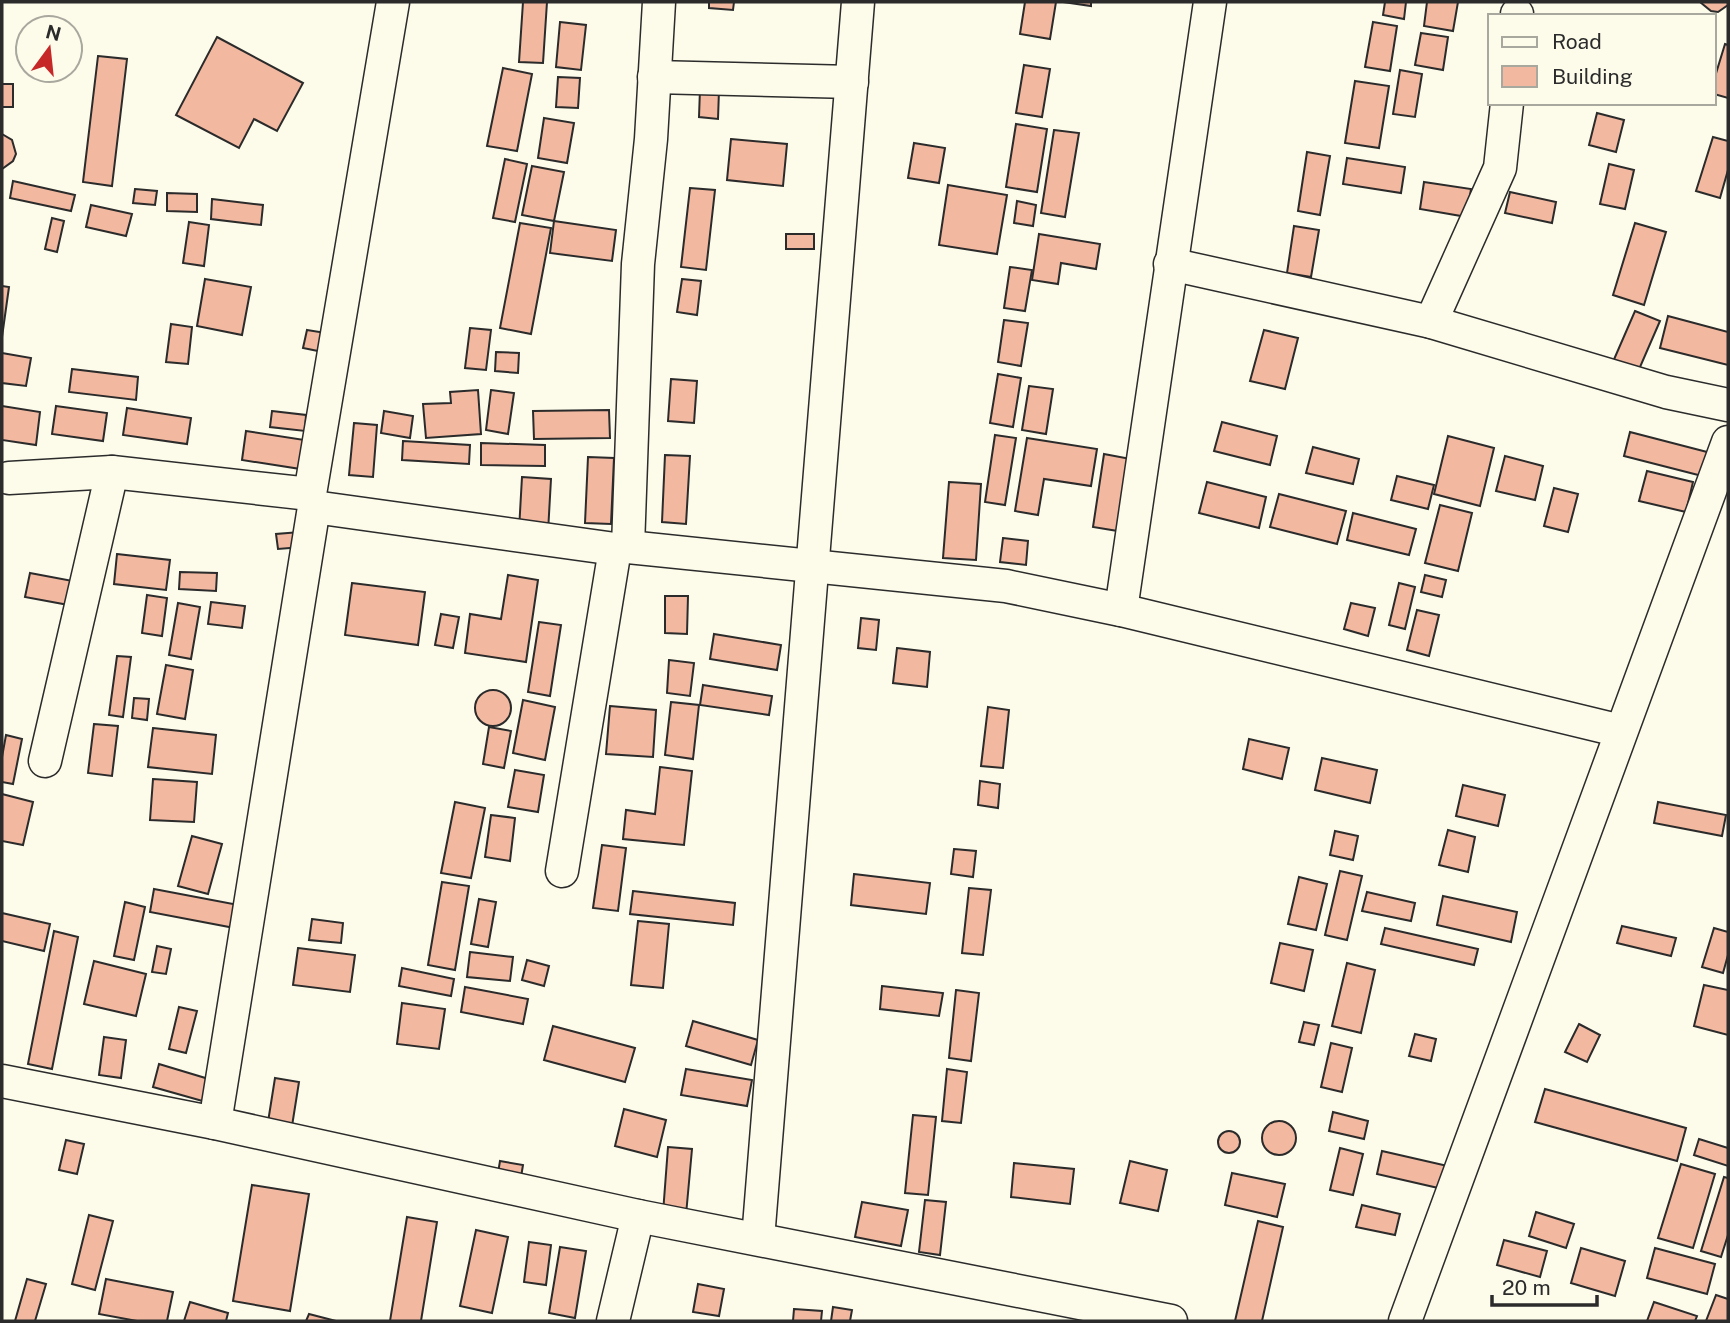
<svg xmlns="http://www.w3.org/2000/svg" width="1730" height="1323" viewBox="0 0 1730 1323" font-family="'Public Sans',sans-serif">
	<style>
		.building { fill: #f2b8a0; stroke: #2b2b2b; stroke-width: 2 }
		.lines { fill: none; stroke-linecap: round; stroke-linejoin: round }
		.minor-casing { stroke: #2b2b2b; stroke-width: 35 }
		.minor { stroke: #fdfbea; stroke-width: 32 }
	</style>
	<rect width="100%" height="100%" fill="#fdfbea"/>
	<g class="building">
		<path d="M523 2H547L543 63 519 62Z"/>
		<path d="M709 2H734L733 10 709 8Z"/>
		<path d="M1025 2H1056L1050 39 1020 34Z"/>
		<path d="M1063 2H1091V6Z"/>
		<path d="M1385 2H1406L1404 19 1383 15Z"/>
		<path d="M1427 2H1458L1453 31 1424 26Z"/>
		<path d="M1700 2H1728V5L1718 12 1711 11Z"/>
		<path d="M560 22 586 25 581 70 556 67Z"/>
		<path d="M1373 22 1397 26 1390 71 1365 67Z"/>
		<path d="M1421 33 1448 37 1443 70 1415 65Z"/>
		<path d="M217 37 303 83 277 131 254 119 239 148 176 115Z"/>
		<path d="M1725 44 1728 45V98L1714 94V80Z"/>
		<path d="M98 56 127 59 112 186 83 182Z"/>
		<path d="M1024 65 1050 69 1042 117 1016 113Z"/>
		<path d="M503 68 532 74 517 151 487 146Z"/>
		<path d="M1400 70 1422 74 1415 117 1393 114Z"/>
		<path d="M558 77 580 78 578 108 556 107Z"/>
		<path d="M1355 81 1389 86 1379 148 1345 143Z"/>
		<rect x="2" y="84" width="11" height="23"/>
		<path d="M700 89 719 90 718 119 699 117Z"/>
		<path d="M1597 113 1624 120 1616 152 1589 145Z"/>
		<path d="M544 118 574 123 567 163 538 158Z"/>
		<path d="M1016 124 1047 129 1037 192 1006 187Z"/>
		<path d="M1054 130 1079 133 1065 217 1041 213Z"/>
		<path d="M2 134 12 140 16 154 13 161 2 169Z"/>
		<path d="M1713 137 1728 141V170L1720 198 1696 191Z"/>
		<path d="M731 139 787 144 783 186 727 180Z"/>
		<path d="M914 143 945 148 939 183 908 178Z"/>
		<path d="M1307 152 1330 156 1320 215 1298 211Z"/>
		<path d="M1347 158 1405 167 1401 193 1343 184Z"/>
		<path d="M505 159 527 164 515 222 493 218Z"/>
		<path d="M1609 164 1634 170 1625 209 1600 204Z"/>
		<path d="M532 166 564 172 554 221 522 215Z"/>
		<path d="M13 181 75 195 71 211 10 198Z"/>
		<path d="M1424 182 1471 189 1467 217 1420 209Z"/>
		<path d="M948 185 1007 195 997 254 939 245Z"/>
		<path d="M690 188 715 190 706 270 681 267Z"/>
		<path d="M135 189 157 191 155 205 133 203Z"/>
		<path d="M1510 192 1556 202 1552 223 1505 213Z"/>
		<path d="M167 193 197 194V212L167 211Z"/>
		<path d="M212 199 263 205 261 225 211 219Z"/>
		<path d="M1017 201 1036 205 1033 226 1014 223Z"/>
		<path d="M91 205 132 214 126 236 86 227Z"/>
		<path d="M52 218 64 221 57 252 45 249Z"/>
		<path d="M554 221 616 230 612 261 550 253Z"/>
		<path d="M189 222 209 225 204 266 183 263Z"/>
		<path d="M520 223 551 228 531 334 500 328Z"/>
		<path d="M1635 223 1666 232 1644 305 1613 295Z"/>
		<path d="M1294 226 1319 230 1311 277 1287 273Z"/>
		<rect x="786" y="234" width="28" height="15"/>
		<path d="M1039 234 1100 244 1096 269 1061 263 1058 284 1032 280Z"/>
		<path d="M1010 267 1032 270 1025 311 1004 308Z"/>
		<path d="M205 279 251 287 242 335 197 326Z"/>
		<path d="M682 279 701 281 697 315 677 312Z"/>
		<path d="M2 286 9 287 2 337Z"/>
		<path d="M1635 311 1660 321 1637 374 1612 364Z"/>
		<path d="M1668 316 1728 332V365L1660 348Z"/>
		<path d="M1004 320 1028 323 1021 366 998 362Z"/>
		<path d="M171 324 192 327 188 364 166 362Z"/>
		<path d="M470 328 491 330 486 370 465 368Z"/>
		<path d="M307 330 326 333 323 352 303 348Z"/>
		<path d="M1264 330 1298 338 1285 389 1250 381Z"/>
		<path d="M496 352 519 353 518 373 495 371Z"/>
		<path d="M2 353 31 358 26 386 2 383Z"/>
		<path d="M72 369 138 377 136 400 69 392Z"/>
		<path d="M998 374 1021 378 1013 427 990 423Z"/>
		<path d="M671 379 697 381 694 423 668 421Z"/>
		<path d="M1029 386 1053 389 1046 434 1022 430Z"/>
		<path d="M478 390 481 434 426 438 423 404 451 403 450 392Z"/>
		<path d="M491 390 514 393 508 434 486 430Z"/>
		<path d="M2 406 40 412 36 445 2 440Z"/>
		<path d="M56 406 107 413 103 441 52 434Z"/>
		<path d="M127 408 191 418 187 444 123 435Z"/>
		<path d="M609 410 610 438 534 439 533 411Z"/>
		<path d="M272 411 306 415 305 431 270 427Z"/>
		<path d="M384 411 413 416 410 438 381 433Z"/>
		<path d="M1222 422 1277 436 1270 465 1214 451Z"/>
		<path d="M354 423 377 425 373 477 349 475Z"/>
		<path d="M246 431 311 441 307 470 242 460Z"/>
		<path d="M1630 432 1711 453 1706 477 1624 456Z"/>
		<path d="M995 435 1016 438 1005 505 985 502Z"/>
		<path d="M1448 436 1494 448 1480 506 1434 494Z"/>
		<path d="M1027 438 1097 449 1091 486 1044 479 1038 515 1015 511Z"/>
		<path d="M403 441 470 445 469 464 402 460Z"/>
		<path d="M481 443 545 445V466L481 465Z"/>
		<path d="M1313 447 1359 459 1353 484 1306 473Z"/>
		<path d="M1104 454 1136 460 1124 532 1093 527Z"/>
		<path d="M665 455 690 456 686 524 662 522Z"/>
		<path d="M1505 456 1543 466 1535 500 1496 491Z"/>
		<path d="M588 457 614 458 611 524 585 523Z"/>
		<path d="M1647 471 1693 482 1686 512 1639 501Z"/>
		<path d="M1397 476 1434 485 1428 509 1391 500Z"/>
		<path d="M522 477 551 479 548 532 519 530Z"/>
		<path d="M949 482 981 484 976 560 943 558Z"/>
		<path d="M1207 482 1266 497 1259 528 1199 513Z"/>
		<path d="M1554 488 1578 494 1568 532 1544 526Z"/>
		<path d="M1279 494 1346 511 1337 544 1270 527Z"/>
		<path d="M1440 505 1472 513 1458 571 1425 563Z"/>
		<path d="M1353 513 1416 529 1409 555 1347 540Z"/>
		<path d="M300 532 302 547 278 549 276 534Z"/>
		<path d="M1003 538 1028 541 1026 565 1000 562Z"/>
		<path d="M117 554 170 560 166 590 114 584Z"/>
		<path d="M180 572 217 573 216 591 179 589Z"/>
		<path d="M30 573 78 582 74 606 25 597Z"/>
		<path d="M508 575 538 580 526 662 465 653 470 614 501 619Z"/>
		<path d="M1425 575 1446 580 1442 597 1421 592Z"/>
		<path d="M352 583 425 592 418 645 345 635Z"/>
		<path d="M1399 583 1415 587 1405 629 1389 625Z"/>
		<path d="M147 595 167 598 162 636 142 633Z"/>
		<path d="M665 596H688L687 634 665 633Z"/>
		<path d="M211 602 245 606 242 628 208 624Z"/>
		<path d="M178 603 200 607 191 659 169 655Z"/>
		<path d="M1351 603 1375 608 1368 636 1344 629Z"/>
		<path d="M1417 610 1439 615 1429 656 1407 650Z"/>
		<path d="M441 614 459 617 453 648 435 645Z"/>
		<path d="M861 618 879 620 876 650 858 648Z"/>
		<path d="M539 622 561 625 550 696 528 692Z"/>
		<path d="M714 634 781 645 777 670 710 659Z"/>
		<path d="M897 648 930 652 927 687 893 683Z"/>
		<path d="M117 656 131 657 123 717 109 715Z"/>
		<path d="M669 660 694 663 690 696 667 693Z"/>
		<path d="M166 665 193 670 185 719 157 714Z"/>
		<path d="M703 685 772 696 769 715 700 705Z"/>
		<circle cx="493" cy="708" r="18"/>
		<path d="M134 698 149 699 147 720 132 718Z"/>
		<path d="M523 700 555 707 545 760 513 753Z"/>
		<path d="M671 702 699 705 693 759 665 755Z"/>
		<path d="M610 706 656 710 653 757 606 754Z"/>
		<path d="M988 707 1009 710 1003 768 981 766Z"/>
		<path d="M94 724 118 726 112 776 88 773Z"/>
		<path d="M489 727 511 731 504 768 483 764Z"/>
		<path d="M153 728 216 735 212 774 148 767Z"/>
		<path d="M6 735 22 739 13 784 2 782V757Z"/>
		<path d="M1249 739 1289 748 1282 779 1243 769Z"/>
		<path d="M1322 758 1377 770 1370 803 1315 790Z"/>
		<path d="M660 767 692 771 684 845 623 839 626 810 655 814Z"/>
		<path d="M515 770 544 775 538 812 508 807Z"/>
		<path d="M153 779 197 782 194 822 150 820Z"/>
		<path d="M980 781 1000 784 998 808 978 805Z"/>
		<path d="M1463 785 1505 795 1498 826 1456 816Z"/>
		<path d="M2 794 33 802 23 845 2 841Z"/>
		<path d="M455 802 485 808 471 878 441 873Z"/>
		<path d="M1658 802 1726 815 1722 836 1654 823Z"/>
		<path d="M491 815 515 818 510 861 485 857Z"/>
		<path d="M1448 830 1475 837 1468 872 1439 865Z"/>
		<path d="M1335 831 1358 836 1353 860 1330 855Z"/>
		<path d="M192 836 222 844 208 894 178 886Z"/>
		<path d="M602 845 626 848 618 911 593 908Z"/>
		<path d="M954 849 976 851 973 877 951 874Z"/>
		<path d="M1340 871 1362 876 1347 940 1325 935Z"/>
		<path d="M854 874 930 883 926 914 851 905Z"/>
		<path d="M1299 877 1327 884 1316 930 1288 924Z"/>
		<path d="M442 882 469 886 455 970 428 965Z"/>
		<path d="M969 888 991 890 983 955 962 953Z"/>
		<path d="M154 889 249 907 245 930 150 912Z"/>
		<path d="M633 891 735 903 733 925 630 914Z"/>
		<path d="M1367 892 1415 903 1411 921 1362 911Z"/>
		<path d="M1443 896 1517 912 1511 942 1437 925Z"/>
		<path d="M479 899 496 902 488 947 471 944Z"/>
		<path d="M125 902 145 907 134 960 114 956Z"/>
		<path d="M2 913 50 924 44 951 2 941Z"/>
		<path d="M312 919 343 923 341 943 309 940Z"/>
		<path d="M638 921 669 924 663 988 631 985Z"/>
		<path d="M1622 926 1676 938 1671 956 1617 943Z"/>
		<path d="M1385 928 1478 949 1474 965 1381 944Z"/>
		<path d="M1714 928 1728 932V955L1723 973 1702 967Z"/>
		<path d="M54 931 78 937 52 1069 28 1064Z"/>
		<path d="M1280 943 1313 950 1304 991 1271 983Z"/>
		<path d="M157 946 171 949 166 974 152 972Z"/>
		<path d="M298 948 355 955 350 992 293 985Z"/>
		<path d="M470 952 513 957 510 981 467 977Z"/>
		<path d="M527 960 549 966 544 986 522 980Z"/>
		<path d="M94 961 146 974 136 1016 84 1004Z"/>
		<path d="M1347 963 1375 970 1361 1033 1332 1026Z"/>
		<path d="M402 968 454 979 451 996 399 986Z"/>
		<path d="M1704 985 1728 990V1035L1694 1026Z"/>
		<path d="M882 986 943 993 939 1016 880 1009Z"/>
		<path d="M465 987 528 999 523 1024 461 1012Z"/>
		<path d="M956 990 979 993 971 1061 949 1058Z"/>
		<path d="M402 1003 445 1009 439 1049 397 1044Z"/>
		<path d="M179 1007 197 1011 186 1053 169 1049Z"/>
		<path d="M693 1021 758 1040 751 1065 686 1046Z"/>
		<path d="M1304 1022 1319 1025 1314 1045 1299 1042Z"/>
		<path d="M1579 1024 1600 1035 1587 1062 1565 1052Z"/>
		<path d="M553 1026 635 1048 625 1082 544 1060Z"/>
		<path d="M1415 1034 1436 1039 1431 1061 1409 1056Z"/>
		<path d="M104 1037 126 1040 121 1078 99 1075Z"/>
		<path d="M1331 1043 1352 1048 1342 1092 1321 1087Z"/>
		<path d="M159 1064 212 1080 206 1102 153 1087Z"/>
		<path d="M686 1069 752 1080 747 1106 681 1095Z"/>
		<path d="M947 1069 967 1072 961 1123 942 1121Z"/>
		<path d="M275 1078 299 1082 292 1126 268 1122Z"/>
		<path d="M1545 1089 1686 1128 1677 1161 1535 1122Z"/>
		<path d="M624 1109 666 1120 657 1157 615 1146Z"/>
		<path d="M1333 1112 1368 1121 1364 1139 1329 1131Z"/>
		<path d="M913 1115 936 1117 928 1195 905 1193Z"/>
		<circle cx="1279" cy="1138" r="17"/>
		<circle cx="1229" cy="1142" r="11"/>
		<path d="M1699 1139 1728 1148V1166L1694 1155Z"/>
		<path d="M66 1140 84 1144 77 1174 59 1170Z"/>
		<path d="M668 1147 692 1149 686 1215 663 1213Z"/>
		<path d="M1340 1148 1363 1154 1353 1195 1330 1190Z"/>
		<path d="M1382 1151 1452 1167 1447 1190 1377 1174Z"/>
		<path d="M500 1161 523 1165 520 1183 497 1179Z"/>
		<path d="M1130 1161 1167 1170 1158 1211 1120 1203Z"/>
		<path d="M1014 1163 1074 1169 1070 1204 1011 1197Z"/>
		<path d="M1681 1164 1715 1174 1693 1248 1658 1238Z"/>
		<path d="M1232 1173 1285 1184 1277 1217 1225 1205Z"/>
		<path d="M1724 1177 1728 1178V1235L1721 1257 1701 1251Z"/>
		<path d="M252 1185 309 1194 290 1311 233 1301Z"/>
		<path d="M925 1200 946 1202 940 1255 919 1252Z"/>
		<path d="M862 1202 908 1210 901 1246 855 1237Z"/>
		<path d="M1362 1205 1400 1214 1395 1235 1356 1227Z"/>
		<path d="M1536 1212 1574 1224 1566 1248 1529 1236Z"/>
		<path d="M89 1215 113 1221 95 1290 72 1284Z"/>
		<path d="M407 1217 437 1222 421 1321H390Z"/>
		<path d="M1258 1221 1283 1227 1262 1321H1235Z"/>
		<path d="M476 1230 508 1237 492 1313 460 1306Z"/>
		<path d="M1504 1240 1547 1251 1540 1277 1497 1265Z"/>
		<path d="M529 1242 551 1245 546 1285 524 1282Z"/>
		<path d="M560 1247 586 1251 575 1318 549 1313Z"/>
		<path d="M1581 1248 1625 1261 1615 1296 1571 1283Z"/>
		<path d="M1655 1248 1715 1264 1707 1294 1647 1278Z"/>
		<path d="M27 1279 46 1284 35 1321H15Z"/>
		<path d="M106 1279 173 1292 167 1321H137L99 1314Z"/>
		<path d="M698 1284 724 1289 719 1316 693 1312Z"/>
		<path d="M1716 1295 1728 1299V1321H1706Z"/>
		<path d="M190 1302 228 1313 226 1321H184Z"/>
		<path d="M1654 1302 1697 1316 1695 1321H1647Z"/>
		<path d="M833 1307 852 1310 850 1321H831Z"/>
		<path d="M794 1309 822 1311 821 1321H793Z"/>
		<path d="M309 1314 336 1321H306Z"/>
	</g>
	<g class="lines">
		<defs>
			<g id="minor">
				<path d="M1517 16V14"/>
				<path d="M654 77 852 82"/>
				<path d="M1170 264 1431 322 1666 392 1728 405"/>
				<path d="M1431 322 1500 168 1507 103"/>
				<path d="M9 478 112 472 310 494"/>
				<path d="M314 507 615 549 628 547 1006 586 1121 610 1621 731"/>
				<path d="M628 547 638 264 651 139 659 2"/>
				<path d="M1121 610 1210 2"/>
				<path d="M45 761 112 472"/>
				<path d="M562 871 615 549"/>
				<path d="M2 1081 215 1123 638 1216 1171 1321"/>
				<path d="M215 1123 314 507 310 494 393 2"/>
				<path d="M758 1239 858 2"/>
				<path d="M613 1321 638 1216"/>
				<path d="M1405 1321 1728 442"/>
			</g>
		</defs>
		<use href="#minor" class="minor-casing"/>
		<use href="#minor" class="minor"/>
	</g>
	<rect width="1730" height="1323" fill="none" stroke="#2b2b2b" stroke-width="7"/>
	<rect x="1488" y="14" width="228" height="91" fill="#fdfbea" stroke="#a9a89e" stroke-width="2"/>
	<rect x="1502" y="37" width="35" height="10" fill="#fdfbea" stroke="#a9a89e" stroke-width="2"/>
	<text x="1552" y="49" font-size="21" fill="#2b2b2b">Road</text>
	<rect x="1502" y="66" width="35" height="21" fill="#f2b8a0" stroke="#a9a89e" stroke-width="2"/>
	<text x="1552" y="84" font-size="21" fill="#2b2b2b">Building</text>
	<g transform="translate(49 49) rotate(15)"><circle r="33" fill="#fdfbea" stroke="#a9a89e" stroke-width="2"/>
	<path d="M0-5L12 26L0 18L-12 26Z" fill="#c62828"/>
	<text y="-10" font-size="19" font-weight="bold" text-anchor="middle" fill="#2b2b2b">N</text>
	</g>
	<path d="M1492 1295v10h105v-10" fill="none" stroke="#2b2b2b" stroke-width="3.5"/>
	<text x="1502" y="1295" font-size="21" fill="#2b2b2b" stroke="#fdfbea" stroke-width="5" paint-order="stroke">20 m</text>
</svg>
